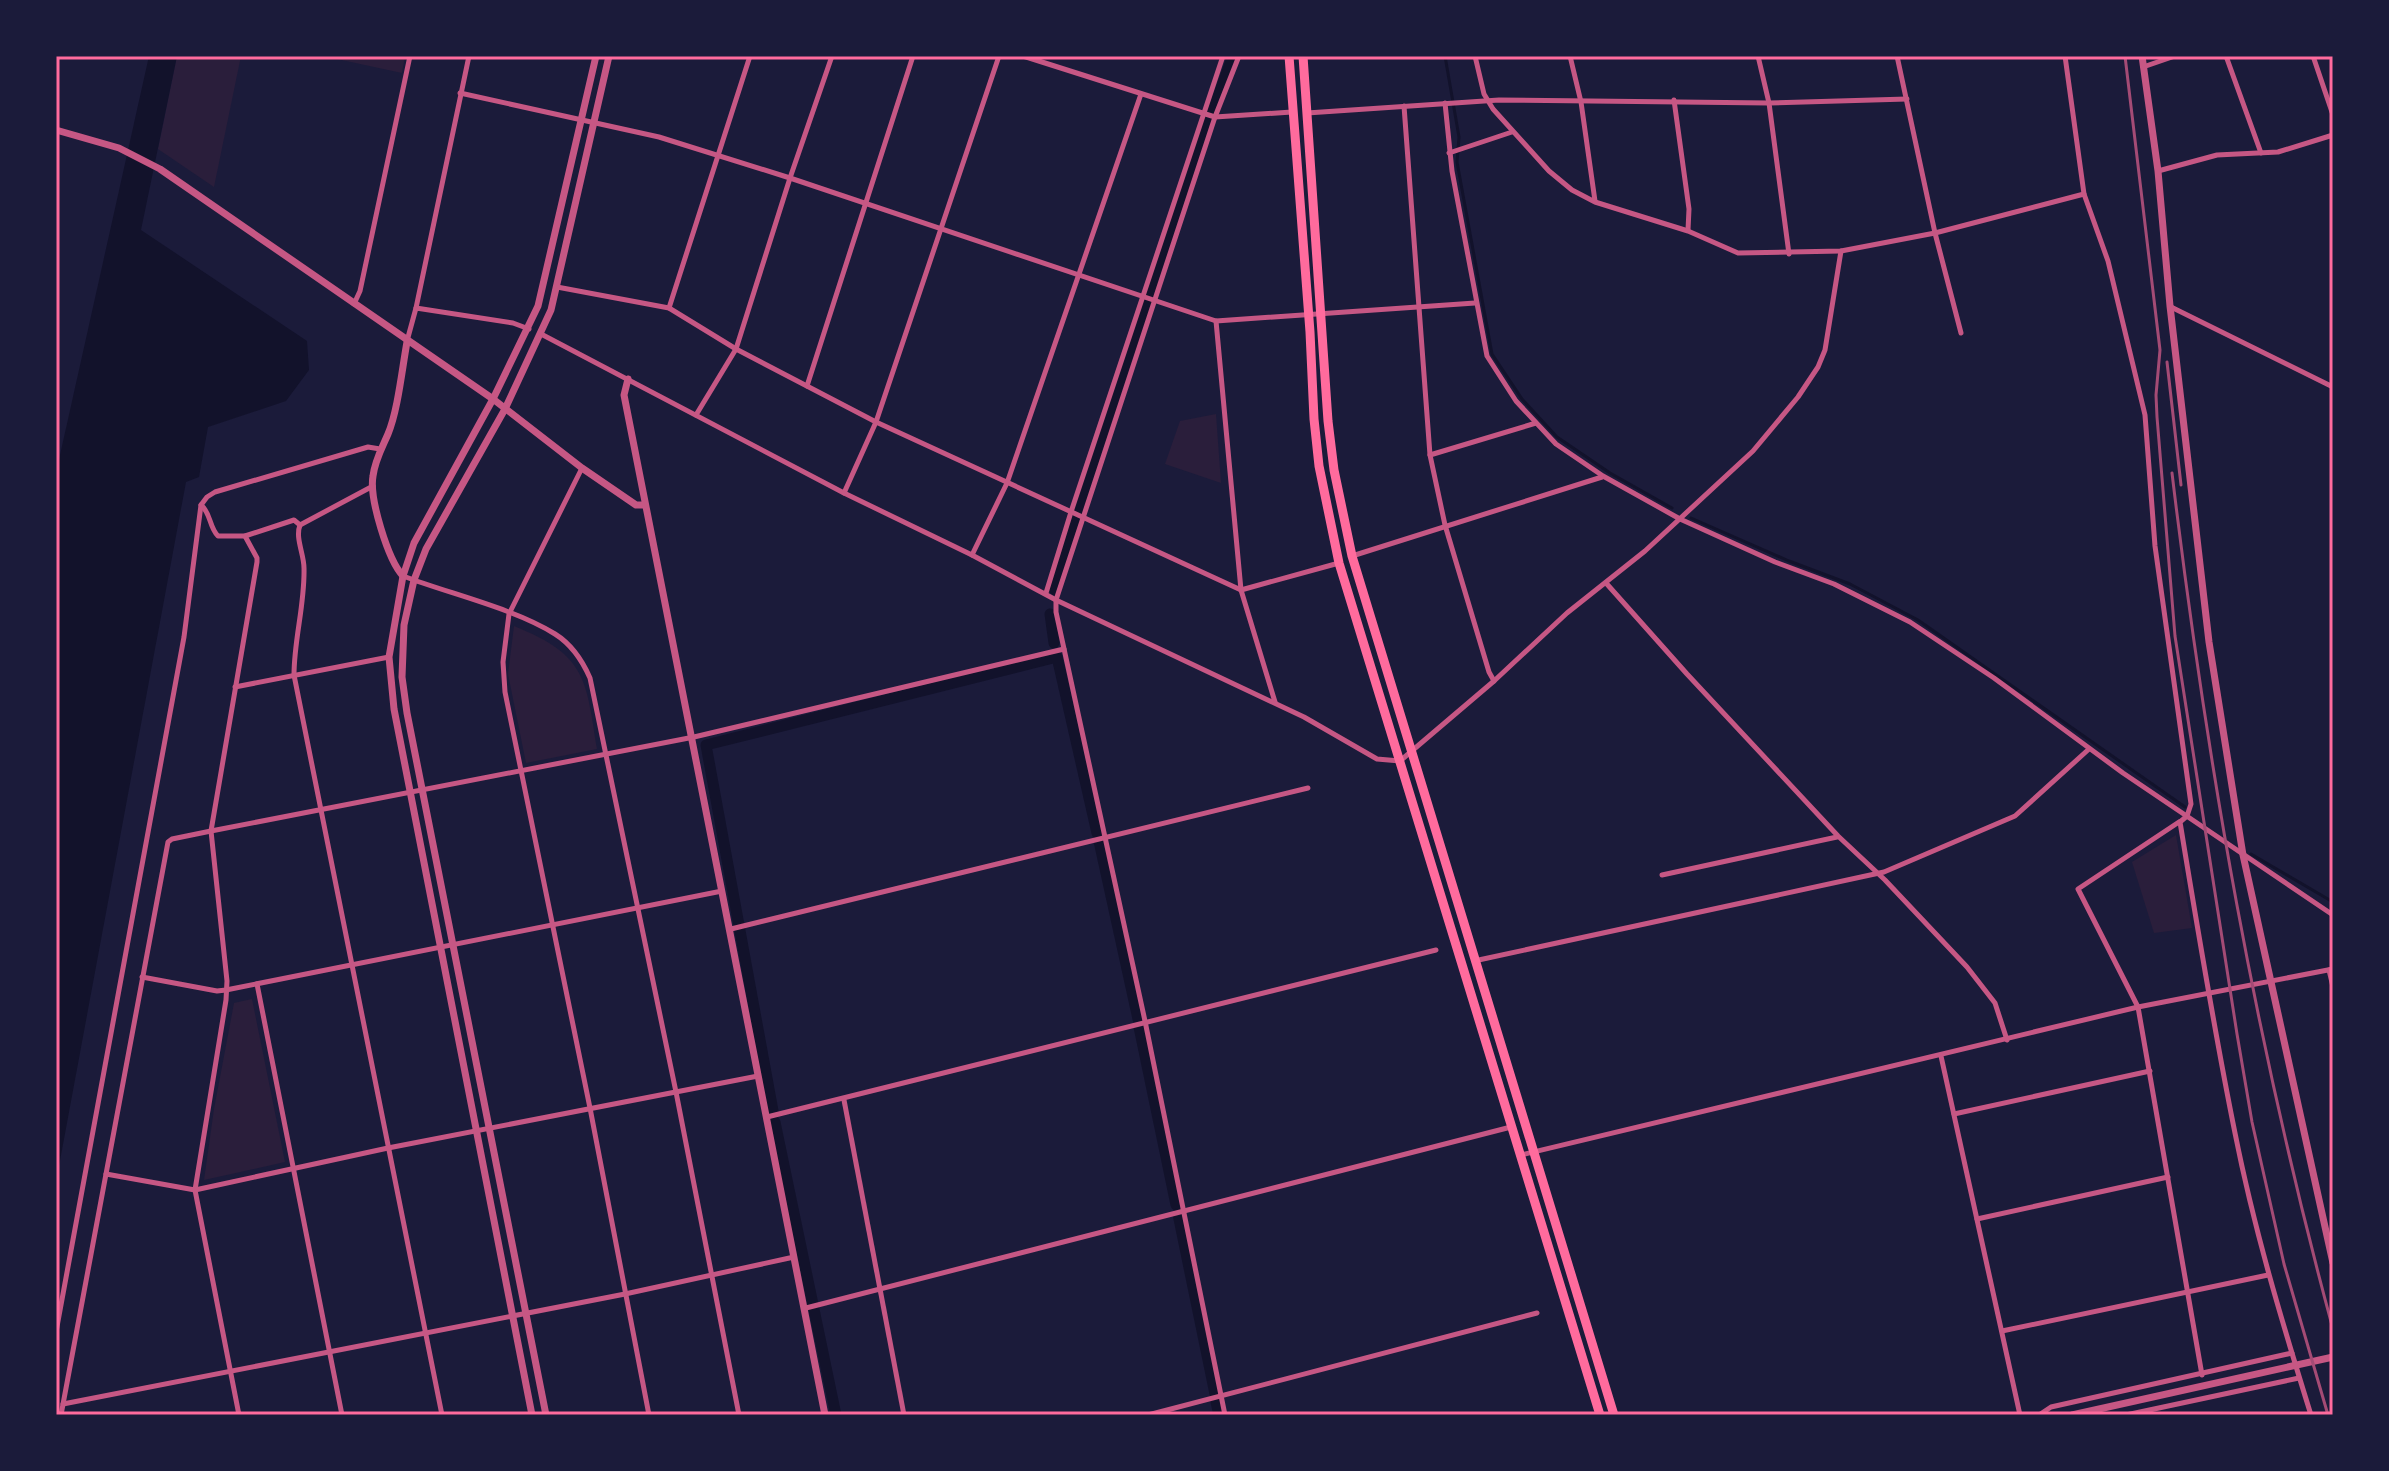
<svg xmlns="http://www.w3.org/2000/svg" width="2389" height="1471" viewBox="0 0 2389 1471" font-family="'Sofia Sans Condensed',sans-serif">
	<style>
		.green { fill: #2a1e3b }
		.water { fill: #12122b }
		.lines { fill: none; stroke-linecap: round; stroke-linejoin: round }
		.stream { stroke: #12122b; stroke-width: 3 }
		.canal { stroke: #12122b; stroke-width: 11 }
		.minor { stroke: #c65784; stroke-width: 5 }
		.tertiary { stroke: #c65784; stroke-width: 7 }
		.trunk { stroke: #ff6b9d; stroke-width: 9 }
		.rail { stroke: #a44b75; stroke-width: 3 }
		.neatline { fill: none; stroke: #ff6b9d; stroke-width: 3 }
	</style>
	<rect width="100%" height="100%" fill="#1b1b3a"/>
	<g class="green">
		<path d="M177 56H241L214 187 158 149Z"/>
		<path d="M323 56H405L402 73Z"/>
		<path d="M1216 414 1221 483 1165 464 1180 421Z"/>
		<path d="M514 626C586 655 586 678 597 749L526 763 508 674Z"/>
		<path d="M2176 835 2192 928 2154 933 2132 862Z"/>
		<path d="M252 999 285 1162 204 1180 214 1109 234 1003Z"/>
	</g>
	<path class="water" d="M149 56H177L141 230 307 341 309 370 286 401 208 427 199 477 186 482 56 1182V473Z"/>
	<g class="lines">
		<g class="stream">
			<path d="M1445 56 1459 137 1457 162 1492 354 1522 399 1557 437 1610 473 1672 508"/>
			<path d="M1691 518 1789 561 1850 584 1918 620 2185 807"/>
			<path d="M2251 854 2333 902"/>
		</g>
		<g class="canal">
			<path d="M1055 590 1073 527 1192 167 1233 56"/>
			<path d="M1050 614 1054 643"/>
			<path d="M1099 841 1138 1019"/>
			<path d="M1139 1027 1176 1205"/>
			<path d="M773 1111 706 745 1057 657 1097 833"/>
			<path d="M775 1122 836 1415"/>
			<path d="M1178 1214 1215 1394"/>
			<path d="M1216 1402 1219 1415"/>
		</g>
		<g class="minor">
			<path d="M1023 56 1215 117 1292 112"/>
			<path d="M1243 56H1265"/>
			<path d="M1475 56 1484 94 1493 109 1549 171 1572 190 1595 202 1688 231 1738 253 1841 251 1935 233 2084 194"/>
			<path d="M1570 56 1581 102 1595 201"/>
			<path d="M1758 56 1769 103 1789 254"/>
			<path d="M1897 56 1935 233 1961 333"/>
			<path d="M2065 56 2084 194 2108 261 2145 415 2155 546 2191 804 2187 816 2180 822C2197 926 2214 1030 2235 1133 2254 1229 2282 1322 2311 1415"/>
			<path d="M2226 56 2261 153"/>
			<path d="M2313 56 2333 115"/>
			<path d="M2143 67 2175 56"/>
			<path d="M460 93 659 137 790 178 1216 321 1475 303"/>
			<path d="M1674 100 1689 209 1688 230"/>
			<path d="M1445 103 1452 171 1487 356 1516 401 1556 444 1603 476 1680 519 1775 562 1834 584 1910 622 1994 678 2123 773 2333 915"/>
			<path d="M1404 106 1430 455 1445 525 1489 672 1494 681"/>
			<path d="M1307 113 1499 100 1769 103 1907 99"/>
			<path d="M1449 153 1512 132"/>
			<path d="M2158 171 2217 155 2278 152 2333 135"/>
			<path d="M557 287 669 308 736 349 876 422 1241 590 1339 563"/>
			<path d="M354 304 360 291 410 56"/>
			<path d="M2171 307 2333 387"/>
			<path d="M416 308 469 56"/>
			<path d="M669 308 750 56"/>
			<path d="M1216 321 1241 590 1275 702"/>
			<path d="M541 334 844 493 972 555 1056 600 1304 717 1377 759 1400 761 1494 681 1567 613 1645 551 1753 451 1798 397 1818 367 1825 350 1841 251"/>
			<path d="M407 341 416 308 513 323 529 329"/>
			<path d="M807 386 913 56"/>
			<path d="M696 415 736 349 790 178 832 56"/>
			<path d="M1430 455 1536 423"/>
			<path d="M582 468 509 614 503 662 505 692 590 1108 649 1415"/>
			<path d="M844 493 876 422 999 56"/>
			<path d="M201 505C211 513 209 527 218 536H245L294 520 300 525 373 486"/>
			<path d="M300 525C295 538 304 554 304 568 305 604 294 639 294 675L442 1415"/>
			<path d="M972 555 1007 483 1141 94"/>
			<path d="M1352 556 1602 477"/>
			<path d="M403 576C450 594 513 608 555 634 571 644 583 662 590 678L676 1092 739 1415"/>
			<path d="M1606 583 1687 674 1838 836 1885 880 1967 967 1995 1003 2007 1040"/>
			<path d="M1046 593 1071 512 1223 56"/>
			<path d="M235 687 389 657"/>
			<path d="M2179 822 2078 889 2138 1007 2202 1375"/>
			<path d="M1662 875 1837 837"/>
			<path d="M731 929 1308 788"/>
			<path d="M1474 961 1884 872 2015 816 2089 749"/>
			<path d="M2329 970 2333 987"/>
			<path d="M142 977 217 991 226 990 722 891"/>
			<path d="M257 984 342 1415"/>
			<path d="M1941 1056 2020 1415"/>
			<path d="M844 1100 904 1415"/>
			<path d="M1954 1114 2150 1071"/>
			<path d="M767 1117 1436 950"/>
			<path d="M1521 1155 2138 1007 2333 969"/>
			<path d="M106 1174 195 1190 388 1148 758 1076"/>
			<path d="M1977 1219 2168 1177"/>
			<path d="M806 1308 1511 1127"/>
			<path d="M2002 1331 2268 1275"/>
			<path d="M56 1332 184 637 201 505 207 497 215 492 368 447 380 449"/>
			<path d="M63 1404 625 1294 794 1257"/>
			<path d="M61 1415 168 842 172 839 211 831 694 737 1064 649"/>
			<path d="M239 1415 195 1190 226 1000 227 981 211 831 257 562V558L245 536"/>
			<path d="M1148 1415 1537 1313"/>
			<path d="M1225 1415 1145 1021 1056 612V600L1215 117 1239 56"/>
			<path d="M2039 1415 2051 1407 2292 1353"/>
			<path d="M2126 1415 2299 1378"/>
		</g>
		<g class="tertiary">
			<path d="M2142 56 2158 171 2170 306 2209 642 2243 855 2333 1263"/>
			<path d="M56 130 119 148 160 169 493 399 582 468 636 505H644"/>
			<path d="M628 379 624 395 825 1415"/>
			<path d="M403 576C388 560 369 498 373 476 375 460 382 448 388 434 398 410 402 369 407 342"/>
			<path d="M532 1415 394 709 389 657 403 576 414 543 493 399 538 306 596 56"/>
			<path d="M546 1415 407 713 402 677 404 625 414 580 426 549 505 409 551 310 609 56"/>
			<path d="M2072 1415 2333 1357"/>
		</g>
		<g class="trunk">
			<path d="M1289 56 1310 332 1314 419 1319 466 1339 563 1600 1415"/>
			<path d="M1303 56 1328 421 1334 470 1352 556 1614 1415"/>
		</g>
		<g class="rail">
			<path d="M2125 56 2160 350 2156 395 2157 417 2175 636 2237 1034 2252 1122 2284 1264 2328 1415"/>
			<path d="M2167 362 2181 485"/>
			<path d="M2172 473C2207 765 2256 1045 2333 1329"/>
		</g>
	</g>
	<rect width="2389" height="1471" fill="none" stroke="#1b1b3a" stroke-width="116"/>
	<rect x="58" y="58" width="2273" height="1355" class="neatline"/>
</svg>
